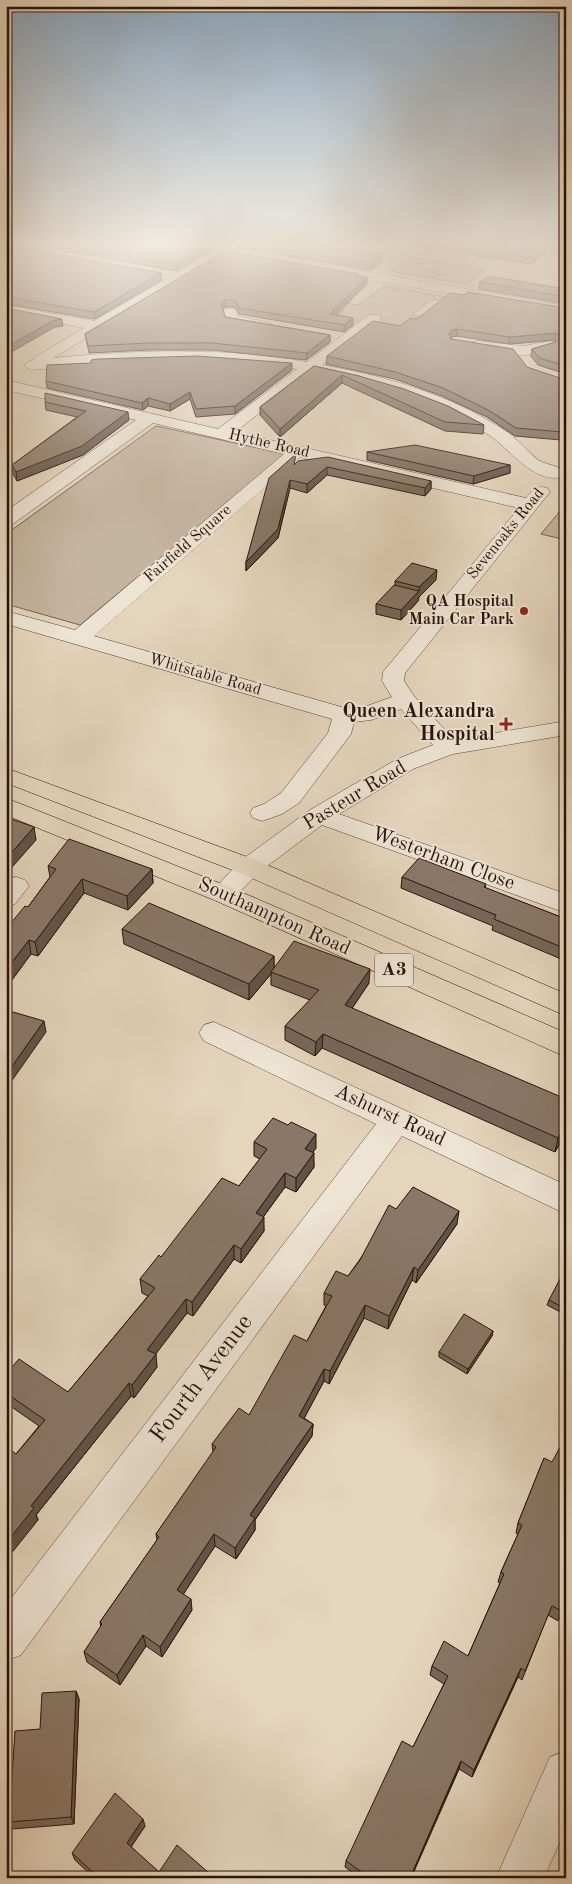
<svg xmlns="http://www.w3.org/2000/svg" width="572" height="1884" viewBox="0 0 572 1884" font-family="'Old Standard TT',serif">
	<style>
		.green { fill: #c5b49f; stroke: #766354 }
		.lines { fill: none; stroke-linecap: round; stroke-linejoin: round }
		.street-casing { stroke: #574337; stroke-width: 1 }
		.primary-casing { stroke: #28120a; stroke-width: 1 }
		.street { fill: #eee4d4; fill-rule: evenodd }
		.primary { fill: #e5d5bd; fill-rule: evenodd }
		.wall { fill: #776659; stroke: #28120a }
		.shaded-wall { fill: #615348; stroke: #28120a }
		.building { fill: #8a7767; stroke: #28120a }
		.poi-dot { fill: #8f2418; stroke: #eee4d4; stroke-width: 2 }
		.labels { text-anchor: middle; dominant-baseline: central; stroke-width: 4; stroke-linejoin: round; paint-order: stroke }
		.far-street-label { font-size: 16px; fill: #28120a; stroke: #eee4d4 }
		.far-poi-label { font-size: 16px; font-weight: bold; fill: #28120a; stroke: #eee4d4; text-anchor: end }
		.shield { fill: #eee4d4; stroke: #635147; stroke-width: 1 }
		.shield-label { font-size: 19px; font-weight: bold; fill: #28120a }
		.poi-label { font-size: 20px; font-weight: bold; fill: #28120a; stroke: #eee4d4; text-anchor: end }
		.street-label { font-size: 20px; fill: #28120a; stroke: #eee4d4 }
		.near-street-label { font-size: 24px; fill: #28120a; stroke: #eee4d4 }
	</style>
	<rect width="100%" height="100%" fill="#e5d5bd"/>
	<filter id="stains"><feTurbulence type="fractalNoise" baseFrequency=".004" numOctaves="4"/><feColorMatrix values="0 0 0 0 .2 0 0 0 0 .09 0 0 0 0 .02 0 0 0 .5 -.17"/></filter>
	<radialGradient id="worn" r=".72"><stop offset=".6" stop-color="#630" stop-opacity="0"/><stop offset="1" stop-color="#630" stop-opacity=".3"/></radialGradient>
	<g class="green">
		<path d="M409 257 485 270 468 284 390 271Z"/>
		<path d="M384 286 465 300 446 301 431 299 412 315 436 319 394 335 327 322 344 310 326 307 334 301 358 305Z"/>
		<path d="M156 426 286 454 80 625 6 604V534Z"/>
		<path d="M566 504V540L541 534Z"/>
	</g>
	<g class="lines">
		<defs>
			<g id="street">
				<path d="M224 245H239L53 358C137 350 224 347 307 362L369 315H379L381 318 379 321 322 365C386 376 452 395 507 432 519 440 527 451 538 460 546 465 560 465 565 473L562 477C534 484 510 449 489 435 436 401 374 384 313 372L235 432 526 498C533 490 536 485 547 488L550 492 405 673 404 681 414 696 454 740 566 721V735L453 754 413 769 339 814 566 894V913L322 825 258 873 232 900 223 903 214 900 210 894 240 861 310 810 397 759 433 745 401 709 371 720 354 722 351 734 299 803 282 814 271 818 262 821 253 818 250 813 253 808 264 804 281 793 328 733 332 719 6 624V611L75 630 284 454 153 423 13 524 6 526V511L136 420 6 390V380L218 429 297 369C209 355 120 361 32 370L27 368 24 365 27 362 33 360 35 357 84 328 6 313V305L95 321ZM300 457 519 508 383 672 382 681 392 697 361 708H345L94 636Z"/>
				<path d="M323 264 566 306V314L318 271 316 268Z"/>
				<path d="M230 308 235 309 238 316 271 323 273 326 271 329 266 330 226 322 223 312 225 309Z"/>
				<path d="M478 341 523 346 550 341 555 342 557 345C545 362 491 353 473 348L471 345 473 342Z"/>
				<path d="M16 877 25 880 29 886 15 904 6 907V880Z"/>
				<path d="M214 1022 566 1185V1214L402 1136 21 1655 6 1661V1605L376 1124 204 1041 199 1033 204 1025Z"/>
				<path d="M566 1751V1827L544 1878H496L550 1757Z"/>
			</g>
			<g id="primary">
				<path d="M6 768 258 861 566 994V1016L240 873 6 783Z"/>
				<path d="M6 798 232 888 566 1033V1057L214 900 6 815Z"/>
			</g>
		</defs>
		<use href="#street" class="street-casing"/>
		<use href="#primary" class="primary-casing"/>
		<use href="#street" class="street"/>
		<use href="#primary" class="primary"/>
	</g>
	<g class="wall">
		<path d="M6 245 162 280 95 319 6 304Z"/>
		<path d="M31 245H220L177 271Z"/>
		<path d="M239 245H313L382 262 371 270 239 248Z"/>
		<path d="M404 245H566V253L548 250 532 264Z"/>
		<path d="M225 251 359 276 367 284 336 315 353 325 344 332 239 314 235 307H225L223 309 225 317 330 335V342L306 360 212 350H148L89 353 85 334Z"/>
		<path d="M480 282 566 289V304L479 289Z"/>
		<path d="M464 295 566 308V374L538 365 531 356 532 349 556 342 555 340 509 344 457 336 452 337 451 338 562 432 561 440 515 436 487 417 442 396 395 379 326 364 327 356 417 319Z"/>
		<path d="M314 366 359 376 484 425 483 434 445 431 342 383 280 437 260 415V407Z"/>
		<path d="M292 370 235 414 196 417 190 399 170 411 148 406 143 410 47 388 46 381Z"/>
		<path d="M45 402 129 420 83 455 17 481 13 474 12 465 77 417 46 410Z"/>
		<path d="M367 452 510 465V473L473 484 367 460Z"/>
		<path d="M296 463 431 481V489L425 496 327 475 307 493 290 488 278 538 246 571V562Z"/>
		<path d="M436 580 419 597 418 601 401 620 376 614V604L395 585V581Z"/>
		<path d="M48 866 152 869 153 883 128 910 84 893 38 956 31 954 6 988V929L28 907 50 877Z"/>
		<path d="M402 877 486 884 485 888 566 919V961L492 930 493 926 401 888Z"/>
		<path d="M122 929 274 956V968L369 983 352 1008 566 1132 555 1152 322 1048 315 1056 285 1040V1026L310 1000 271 985V974L249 1000 124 944Z"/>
		<path d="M254 1142 316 1148 313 1152 314 1167 296 1192 285 1187 263 1217 264 1231 241 1263 234 1259 193 1316 187 1313 155 1354 157 1367 134 1398 131 1396 36 1515 38 1520 16 1454 39 1426 6 1403V1374L68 1392 148 1296 142 1293 140 1279 161 1257 239 1186 260 1159 254 1156Z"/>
		<path d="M396 1209 457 1224 416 1283 412 1280 388 1329 364 1318 329 1384 324 1381 304 1418 313 1424 312 1436 255 1520V1530L236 1559 215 1546 183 1594 192 1610 162 1657 146 1646 120 1685 87 1662 84 1652 101 1627 100 1622 157 1540 156 1534 213 1452 212 1444 249 1415 307 1341 326 1306 324 1305V1293L348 1276Z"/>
		<path d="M566 1280V1315L547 1305 549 1300Z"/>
		<path d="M493 1331 492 1336 467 1374 439 1357V1352Z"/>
		<path d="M544 1458 562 1611 558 1621 548 1615 522 1680 518 1677 472 1777 459 1769 411 1878H360L345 1867 346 1861 413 1747 444 1684 430 1675 432 1666 468 1656 500 1583 498 1582 501 1572 518 1534 516 1533 518 1523Z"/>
		<path d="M76 1691 79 1699 74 1824 12 1829 9 1822 40 1729Z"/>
		<path d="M145 1826 131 1847 159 1872 210 1878H94L75 1860 72 1853Z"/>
	</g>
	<g class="shaded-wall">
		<path d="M209 245H220L177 271 176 264Z"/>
		<path d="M548 245H549L548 250 532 264 533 258Z"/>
		<path d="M382 255V262L371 270V264Z"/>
		<path d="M161 273 162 280 95 319 94 312Z"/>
		<path d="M367 277V284L330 321V314Z"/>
		<path d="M225 300V307L221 311V304Z"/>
		<path d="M353 318V325L344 332V325Z"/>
		<path d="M62 319 63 326 55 327 6 355V347L55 320Z"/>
		<path d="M457 329V336L452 337 448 341 449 334 452 330Z"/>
		<path d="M556 333 555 340 509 344V337Z"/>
		<path d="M330 335V342L306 360 307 353Z"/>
		<path d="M292 363V370L235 414V406Z"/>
		<path d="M342 375V383L280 437V429Z"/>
		<path d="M190 392V399L170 411V404Z"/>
		<path d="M148 398V406L143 410 142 403Z"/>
		<path d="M128 412 129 420 83 455 17 481 16 472Z"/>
		<path d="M510 465V473L473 484 474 476Z"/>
		<path d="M327 467V475L307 493V484Z"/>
		<path d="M290 480V488L278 538 246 571V562Z"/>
		<path d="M431 481V489L425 496V488Z"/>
		<path d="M437 570 436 580 419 597 418 601 401 620V610L419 591V587Z"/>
		<path d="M34 827 36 840 6 874V859Z"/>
		<path d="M152 869 153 883 128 910 127 896Z"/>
		<path d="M82 879 84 893 38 956 35 942Z"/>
		<path d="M29 940 31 954 6 988V970Z"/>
		<path d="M274 956V971L271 972V974L249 1000V984Z"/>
		<path d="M370 969 369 983 345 1019V1005Z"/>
		<path d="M44 1021 46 1032 6 1089V1075Z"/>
		<path d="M323 1034 322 1048 315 1056 316 1042Z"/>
		<path d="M566 1124V1132L555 1152 558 1138Z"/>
		<path d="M316 1134V1148L305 1163V1149Z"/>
		<path d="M314 1153V1167L296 1192V1178Z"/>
		<path d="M285 1173V1187L256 1227V1213Z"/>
		<path d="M459 1211 457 1224 416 1283 418 1270Z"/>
		<path d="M264 1217V1231L241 1263V1249Z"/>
		<path d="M234 1245V1259L193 1316 192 1302Z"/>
		<path d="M414 1267 412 1280 388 1329 389 1316Z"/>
		<path d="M186 1299 187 1313 149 1363 147 1350Z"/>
		<path d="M365 1305 364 1318 329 1384 330 1371Z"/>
		<path d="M493 1331 492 1336 467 1374 468 1369Z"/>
		<path d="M156 1354 157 1367 134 1398 132 1385Z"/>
		<path d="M324 1369V1381L299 1428V1416Z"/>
		<path d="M129 1383 131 1396 36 1515 38 1520 6 1560V1543L31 1506Z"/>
		<path d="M313 1424 312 1436 255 1520V1530L236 1559 235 1548 250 1515Z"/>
		<path d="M214 1534 215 1546 179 1601 177 1590Z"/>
		<path d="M191 1599 192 1610 162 1657 160 1647Z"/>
		<path d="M143 1635 146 1646 120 1685 117 1675Z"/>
		<path d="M521 1668 518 1677 472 1777 474 1770Z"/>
		<path d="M76 1691 79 1699 74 1824 71 1817Z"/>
		<path d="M461 1761 459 1769 411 1878H410Z"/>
		<path d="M143 1819 145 1826 129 1850 127 1843Z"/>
	</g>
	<g class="building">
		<path d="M6 245 161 273 94 312 6 297Z"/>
		<path d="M67 245H209L176 264Z"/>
		<path d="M261 245H313L382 255 371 264Z"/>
		<path d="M448 245H548L533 258Z"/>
		<path d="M225 251 359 274 356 276 367 277 330 314 353 318 344 325 239 308 235 300H225L221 304 225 317 330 335 307 353 212 343H148L88 346 85 334Z"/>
		<path d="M488 276 566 289V297L480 282Z"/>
		<path d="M468 292 566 308V366L539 358 532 349 556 342 560 337 556 333 509 337 457 329 452 330 449 334 451 339 513 349 527 367 566 380V398L562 432 516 428 488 410 443 388 395 372 327 356 373 321 400 326 410 318 417 319 450 293 464 295Z"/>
		<path d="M6 308 62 319 55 320 6 347Z"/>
		<path d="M197 356 292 363 235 406 196 409 190 392 170 404 148 398 142 403 46 381 47 365 91 363V360L98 359Z"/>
		<path d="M314 366 359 376 404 389 448 406 484 425 445 422 342 375 280 429 260 407Z"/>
		<path d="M45 393 128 412 82 446 16 472 12 465 86 411 45 402Z"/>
		<path d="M415 445 510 465 474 476 367 452Z"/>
		<path d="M296 454 294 465 298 461 328 457 431 481 425 488 327 467 307 484 290 480 278 529 246 562 269 478Z"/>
		<path d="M412 563 437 570 419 587 395 581Z"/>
		<path d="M394 585 419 591 401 610 376 604Z"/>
		<path d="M6 817 34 827 6 859Z"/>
		<path d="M69 839 152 869 127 896 82 879 35 942 29 940 6 970V929L25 906 28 907 56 869 48 866Z"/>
		<path d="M419 858 486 884 484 887 566 919V949L494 919 496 915 402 877Z"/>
		<path d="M149 903 274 956 249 984 122 929Z"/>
		<path d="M294 941 370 969 345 1005 566 1099V1124L558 1138 323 1034 316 1042 285 1026 319 990 271 972Z"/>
		<path d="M13 1012 44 1021 6 1075V1022Z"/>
		<path d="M273 1118 288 1125 291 1122 316 1134 305 1149 314 1153 296 1178 285 1173 256 1213 264 1217 241 1249 234 1245 192 1302 186 1299 147 1350 156 1354 132 1385 129 1383 31 1506 34 1508 6 1543V1446L16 1454 45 1420 6 1393V1374L19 1359 68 1392 155 1288 140 1279 159 1255 161 1257 222 1178 239 1186 267 1149 254 1142Z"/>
		<path d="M413 1187 459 1211 418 1270 414 1267 389 1316 365 1305 330 1371 324 1369 299 1416 313 1424 250 1515 255 1518 235 1548 214 1534 177 1590 191 1599 160 1647 143 1635 117 1675 84 1652 102 1624 100 1622 159 1537 156 1534 216 1447 212 1444 239 1408 249 1415 294 1335 307 1341 332 1296 324 1293 336 1271 348 1276 360 1260 389 1205 396 1209Z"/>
		<path d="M561 1277 566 1280V1309L549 1300Z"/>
		<path d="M464 1314 493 1331 468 1369 439 1352Z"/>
		<path d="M566 1436V1601L562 1611 552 1606 525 1671 521 1668 474 1770 461 1761 410 1878H370L346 1861 402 1741 413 1747 448 1676 432 1666 444 1641 468 1656 504 1574 501 1572 522 1525 518 1523 544 1458 552 1462Z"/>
		<path d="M76 1691 71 1817 9 1822 15 1731 40 1729 42 1693Z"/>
		<path d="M115 1793 143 1819 127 1843 159 1872 177 1845 209 1873 206 1878H99L72 1853Z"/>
	</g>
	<linearGradient id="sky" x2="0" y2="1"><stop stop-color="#8da7be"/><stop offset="0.48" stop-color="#f3ece1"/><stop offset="1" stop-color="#f3ece1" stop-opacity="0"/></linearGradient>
	<rect width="572" height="509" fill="url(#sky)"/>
	<g class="poi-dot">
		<circle cx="524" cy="611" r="5"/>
		<path d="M503.5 716.5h5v5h5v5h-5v5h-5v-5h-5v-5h5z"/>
	</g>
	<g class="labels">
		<g class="far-street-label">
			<text transform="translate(269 444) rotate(13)">Hythe Road</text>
			<text transform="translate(506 534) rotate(-51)">Sevenoaks Road</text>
			<text transform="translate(188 544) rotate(-41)">Fairfield Square</text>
			<text transform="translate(205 675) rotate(16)">Whitstable Road</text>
		</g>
		<g class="far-poi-label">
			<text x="514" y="602">QA Hospital<tspan x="514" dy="18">Main Car Park</tspan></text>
		</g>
		<rect class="shield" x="375" y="953.5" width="38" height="33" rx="4"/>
		<g class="shield-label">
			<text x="394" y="970">A3</text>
		</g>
		<g class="poi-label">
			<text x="495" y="712">Queen Alexandra<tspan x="495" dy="23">Hospital</tspan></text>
		</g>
		<g class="street-label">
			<text transform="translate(355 796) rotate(-31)">Pasteur Road</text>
			<text transform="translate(443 859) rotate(20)">Westerham Close</text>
			<text transform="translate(274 917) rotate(24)">Southampton Road</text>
			<text transform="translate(390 1116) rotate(25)">Ashurst Road</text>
		</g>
		<g class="near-street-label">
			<text transform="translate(202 1379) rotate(-53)">Fourth Avenue</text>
		</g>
	</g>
	<rect width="572" height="1884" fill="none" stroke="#e5d5bd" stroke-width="25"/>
	<rect x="8" y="8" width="557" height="1869" fill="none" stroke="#28120a" stroke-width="2.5"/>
	<rect x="12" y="12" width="547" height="1859" fill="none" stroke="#28120a"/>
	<rect width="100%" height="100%" filter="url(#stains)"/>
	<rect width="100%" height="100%" fill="url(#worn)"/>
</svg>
